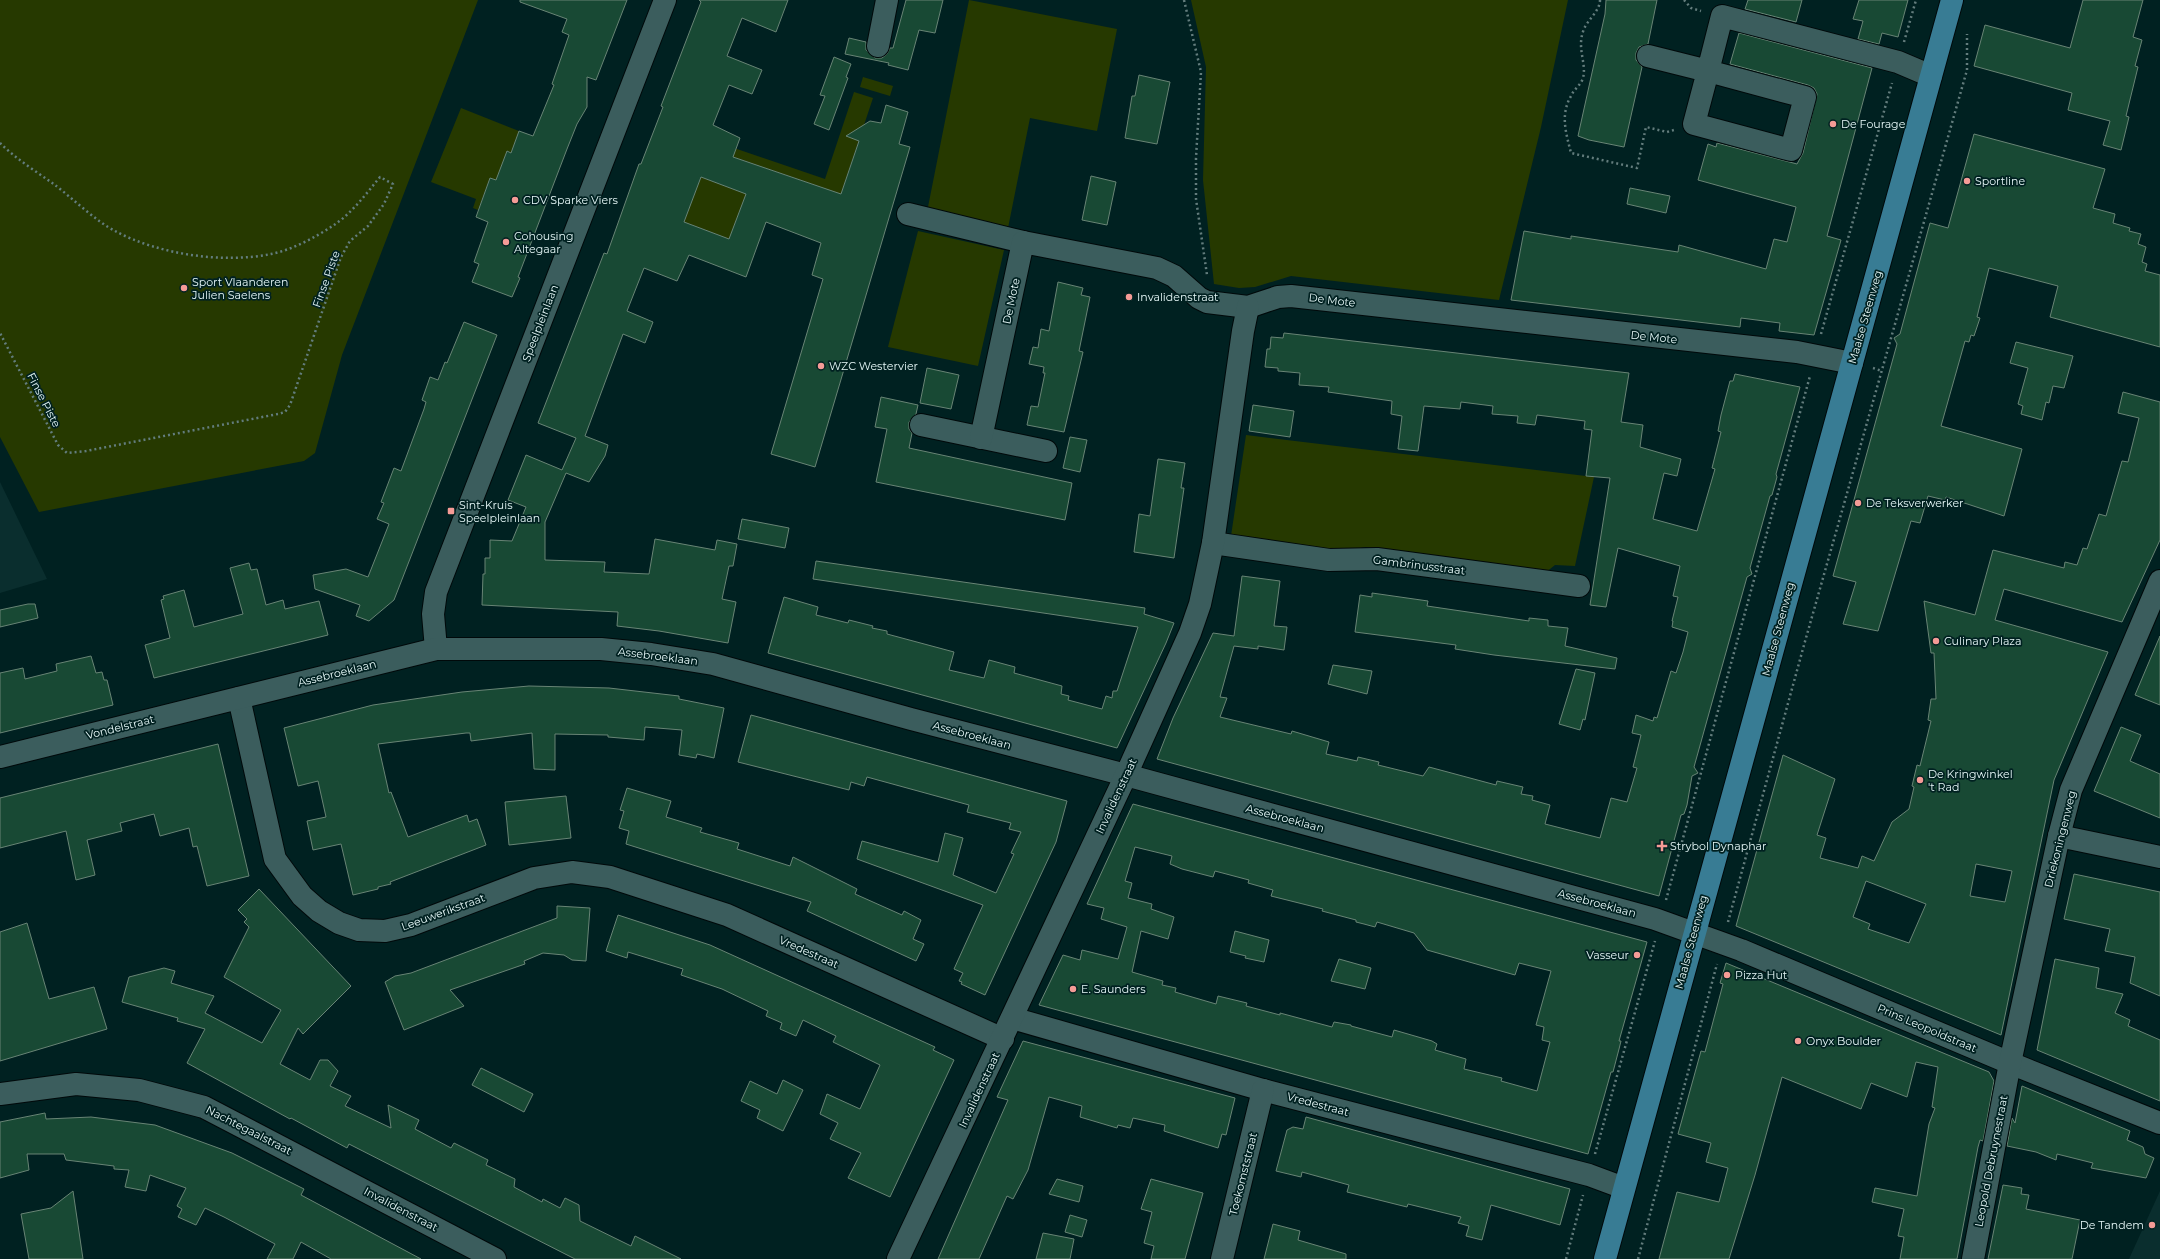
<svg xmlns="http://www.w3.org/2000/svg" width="2160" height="1259" viewBox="0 0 2160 1259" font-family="Montserrat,sans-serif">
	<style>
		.built { fill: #0a2e2e }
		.green { fill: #263900 }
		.building { fill: #184934; stroke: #688475; fill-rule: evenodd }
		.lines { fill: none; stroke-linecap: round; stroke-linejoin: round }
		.minor-casing { stroke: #00090a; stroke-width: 24 }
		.major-casing { stroke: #00090a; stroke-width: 24 }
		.path { stroke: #637d7d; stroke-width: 2.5; stroke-dasharray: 2 3; stroke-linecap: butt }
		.minor { stroke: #3b5d5d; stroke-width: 22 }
		.major { stroke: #387c94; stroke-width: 22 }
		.poi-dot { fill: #f59b96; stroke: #002121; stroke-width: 1.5 }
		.labels { text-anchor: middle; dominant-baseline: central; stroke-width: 3.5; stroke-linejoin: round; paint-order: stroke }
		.poi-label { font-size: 11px; fill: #e5f7f7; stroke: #002121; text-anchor: start }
		.street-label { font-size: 11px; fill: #e5f7f7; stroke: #002121 }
	</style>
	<rect width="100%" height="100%" fill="#002121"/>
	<g class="built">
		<path d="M0 482 47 579 0 593Z"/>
		<path d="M2160 1191V1259H2129Z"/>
	</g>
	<g class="green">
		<path d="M0 0H478L342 355 315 453 304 461 39 512 0 437Z"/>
		<path d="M969 0 1117 29 1097 131 1030 118 1008 228 927 212Z"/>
		<path d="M1191 0H1568L1541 127 1499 300 1291 276 1255 287 1239 288 1214 284 1203 180 1206 67Z"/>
		<path d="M863 77 893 86 890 96 860 87Z"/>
		<path d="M854 92 873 98 841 194 696 144 699 136 825 179Z"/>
		<path d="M461 108 519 131 511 153 508 151 500 182 490 178 478 210 473 208 476 199 431 182Z"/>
		<path d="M701 177 746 194 729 239 684 222Z"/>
		<path d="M918 231 1004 250 978 366 888 347Z"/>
		<path d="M1246 435 1594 477 1575 566 1555 565 1545 573 1366 547 1343 551 1231 536Z"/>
	</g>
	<g class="building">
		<path d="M520 0H627L596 80 587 77V107L577 124 567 149 518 277 520 278 512 297 472 282 479 264 474 262 488 222 476 217 490 178 496 180 507 151 511 153 519 131 533 136 554 85 552 84 569 35 562 32 567 19 520 2Z"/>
		<path d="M699 0H788L776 32 742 18 727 56 762 70 752 94 729 85 713 125 740 138 733 157 841 194 859 141 846 136 870 121 881 123 886 105 908 112 899 144 910 147 815 467 771 454 823 279 812 275 821 243 766 222 746 277 689 255 677 281 644 268 627 311 653 322 645 343 623 334 585 436 608 445 605 456 589 482 566 473 545 522V560L605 562 604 572 649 574 655 539 715 550 717 540 737 544 733 566H729L722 599 736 602 728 643 659 631 617 626 618 612 482 605 483 574H485V558H490V540L512 541 526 507 508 500 526 455 562 470 576 438 538 423 604 253 607 254 639 164H641L663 107 661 106 701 2ZM701 177 746 194 729 239 684 222Z"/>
		<path d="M906 0H943L935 33 919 30 908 70 888 65 889 63 845 54 849 38 866 42V50L875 58H882L887 54 890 48H893Z"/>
		<path d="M1606 0H1657L1648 44 1639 47 1636 53V60L1642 67 1624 147 1589 140 1578 136 1605 14Z"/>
		<path d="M1748 0H1802L1796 22 1745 9Z"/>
		<path d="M1859 0H1908L1898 37 1882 33 1879 44 1858 39 1863 21 1853 19Z"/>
		<path d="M2083 0H2143L2133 37 2142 40 2135 66 2138 67 2126 116 2129 117 2121 150 2103 145 2110 121 2068 110 2072 93 1974 66 1985 25 2070 48Z"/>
		<path d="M1739 33 1872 68 1827 236 1841 240 1814 335 1779 331 1780 323 1741 318 1740 327 1511 300 1524 231 1571 239V236L1678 252 1679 245 1766 269 1774 239 1787 242 1796 207 1698 180 1708 144 1716 147 1717 143 1797 164 1803 153 1817 94 1814 88 1808 85 1730 64Z"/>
		<path d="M834 57 851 64 846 77 848 78 829 130 814 124 825 96 820 95Z"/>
		<path d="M1139 75 1170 82 1157 144 1125 138 1132 96H1135Z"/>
		<path d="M1974 134 2105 169 2093 208 2115 214 2113 223 2130 228 2129 231 2141 234 2138 244 2146 247 2142 262 2147 264 2145 271 2160 275V347L2050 317 2058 286 1989 268 1977 317 1980 318 1974 336 1971 335 1969 342 1965 341 1941 426 2022 449 2004 516 1946 497 1945 500 1928 496 1920 523 1911 521 1878 631 1843 624 1856 582 1833 576 1897 344 1894 338 1900 334 1930 223 1948 228Z"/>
		<path d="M1091 176 1116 182 1107 225 1082 220Z"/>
		<path d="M1630 188 1670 196 1666 213 1627 204Z"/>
		<path d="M1058 282 1083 288 1081 295 1090 297 1079 351 1083 352 1064 432 1027 425 1031 406 1038 407 1045 373H1043L1044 367 1029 364 1033 347 1038 348 1041 329 1049 331Z"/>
		<path d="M464 322 497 335 394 600 369 621 356 616 360 605 315 589 313 575 346 569 368 577 389 524 377 519 384 503 381 502 394 468 401 471 424 409 426 402 422 400 430 377 438 380 445 362 447 363Z"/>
		<path d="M1284 333 1629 373 1621 422 1643 425 1640 447 1681 459 1677 476 1664 473 1653 519 1697 531 1715 469 1712 468 1721 432 1718 431 1721 415 1730 381H1733L1735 374 1800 387 1776 474 1777 477 1772 495 1770 496 1750 568 1752 574 1747 577 1694 767 1698 773 1692 776 1687 805 1684 814 1681 815 1659 896 1157 759 1173 718 1213 633 1234 636 1242 576 1280 581 1274 626 1287 627 1284 650 1258 646V649L1234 646 1220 697 1227 698 1220 717 1291 734 1292 731 1329 742 1326 754 1357 761 1358 757 1379 762 1378 765 1423 776 1429 767 1496 785 1497 781 1523 787 1521 794 1533 796 1532 800 1550 805 1545 824 1600 838 1611 798 1627 802 1637 768 1633 767 1641 735 1632 733 1636 715 1653 721 1654 717 1657 718 1671 671 1676 673 1683 652 1688 632 1672 627 1673 621H1672L1678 597 1673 596 1680 566 1618 548 1606 607 1590 605 1610 478 1586 476 1592 430 1584 429 1585 421 1537 415 1535 425 1517 423 1518 416 1492 414 1493 406 1461 402 1460 409 1424 406 1418 451 1398 449 1402 416 1391 414 1392 401 1328 392 1329 387 1299 385 1300 373 1278 371V368L1265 367 1267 349H1270L1271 337 1283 338Z"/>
		<path d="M2016 342 2073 356 2064 388 2053 386 2049 403 2046 402 2042 420 2021 414 2023 406 2018 404 2028 368 2010 363Z"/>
		<path d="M927 368 959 375 951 409 920 403Z"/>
		<path d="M2123 392 2160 402V540L2122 622 2004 589 1995 620 2108 652 2054 780 2001 1035 1736 926 1783 755 1835 779 1817 835 1826 838 1820 858 1858 868 1862 856 1874 861 1892 822 1909 809 1914 787 1912 786 1917 765 1920 766 1931 721 1928 720 1931 699H1936L1934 653H1931L1924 601 1975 615 1993 550 2064 568 2065 562 2077 565 2083 548 2087 549 2099 514 2106 516 2122 461 2128 462 2139 418 2118 413ZM1976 864 2012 871 2005 902 1970 896ZM1866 881 1926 904 1909 943 1868 929 1870 924 1853 917Z"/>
		<path d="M881 397 918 405 916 414 909 422V429L912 433 909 448 1072 483 1065 520 876 482 887 429 875 427Z"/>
		<path d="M1253 405 1294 411 1290 437 1249 431Z"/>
		<path d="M1070 437 1087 440 1080 472 1063 468Z"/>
		<path d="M1158 459 1185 463 1181 488H1184L1174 558 1134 552 1139 514 1150 516Z"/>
		<path d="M742 519 789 528 785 548 738 539Z"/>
		<path d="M816 561 1145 608 1144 614 1174 623 1166 643 1117 748 768 653 784 597 818 607 816 615 848 623 849 620 873 626 872 628 887 631V634L954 652 949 670 984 678 989 660 1015 667 1014 673 1062 686 1061 694 1069 696 1068 700 1102 709 1106 696 1112 698 1113 691H1117L1138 627 813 579Z"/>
		<path d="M249 563 251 570 257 569 266 605 283 600 285 609 319 601 328 635 154 678 145 645 170 638 161 600 164 599 163 596 184 590 194 627 243 614 230 568Z"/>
		<path d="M1372 593 1428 601 1427 606 1529 621V618L1548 620V626L1568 628 1565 646 1617 658 1615 669 1494 655 1455 649 1456 645 1355 632 1360 595 1372 597Z"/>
		<path d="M28 604H35L38 618 0 627V610Z"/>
		<path d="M2160 636V705L2135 695Z"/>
		<path d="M91 656 96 673 102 672 104 680H107L113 705 0 733V673L23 668 25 679 57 671 56 664Z"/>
		<path d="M1333 665 1372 671 1367 694 1328 684Z"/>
		<path d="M1576 669 1595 673 1585 720 1583 719 1580 730 1559 724Z"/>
		<path d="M529 686 609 688 679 696V699L724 708 714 758 697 754 696 758 679 755 682 730 645 727 644 740 608 737V735L555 734V770L534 769 532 733 471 741 470 733H466L378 744 389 793 391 792 408 837 467 815 469 822 477 819 486 845 390 882 391 884 378 887V889L353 895 341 844 313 850 307 821 326 817 318 781 298 786 284 728 373 705 462 692Z"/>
		<path d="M751 715 1067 801 1056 842 985 995 961 984 962 982 959 981 963 973 954 969 983 905 857 859 862 841 938 862 945 833 963 838 953 875 996 893 1014 854 1011 853 1021 832 1009 829 1011 823 967 812 969 805 867 777 864 786 851 782 849 790 738 762Z"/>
		<path d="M2121 727 2141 735 2130 761 2160 774V818L2094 791Z"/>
		<path d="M218 744 249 876 207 886 197 846 193 847 189 828 160 836 154 814 120 823 122 831 87 840 95 875 76 880 66 831 0 848V798Z"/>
		<path d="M627 788 671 801 666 817 702 828 700 832 739 843 737 849 790 866 793 857 857 889 855 894 902 915 904 911 921 920 913 939 924 944 916 961 807 911 811 902 626 844 629 831 619 828 624 811 620 810Z"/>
		<path d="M566 796 571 838 509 845 505 802Z"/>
		<path d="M1133 804 1647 942 1619 1041H1621L1619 1049 1613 1072H1611L1588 1154 1039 1005 1063 955 1080 960 1082 950 1118 959 1127 927 1101 919 1104 908 1087 904ZM1135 847 1172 856 1170 864 1182 869 1213 877 1215 871 1249 880 1248 883 1273 890 1271 896 1323 909 1322 911 1356 920V922L1364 924 1375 927 1377 922 1414 933 1427 950 1515 975 1519 963 1551 971 1536 1025 1544 1027 1542 1040 1550 1042 1537 1091 1501 1081 1502 1078 1464 1069 1466 1059 1435 1050 1437 1044 1432 1041 1394 1030 1392 1037 1351 1026V1025L1334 1022 1332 1027 1280 1013V1015L1246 1006 1247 1003 1218 996 1216 1004 1175 992 1176 988 1162 985 1163 981 1132 972 1141 931 1168 939 1174 917 1151 909 1152 904 1128 898 1132 883 1125 881Z"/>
		<path d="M2074 874 2160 892V996L2130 983 2135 957 2105 951 2110 929 2064 919Z"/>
		<path d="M259 889 351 986 303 1034 298 1028 280 1064 310 1080 320 1060H328L338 1071 330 1086 351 1096 345 1106 391 1128 388 1105 419 1120 415 1129 451 1148 454 1143 488 1160 486 1165 515 1179 514 1187 542 1202 543 1199 560 1208 565 1198 579 1205 580 1221 631 1246 635 1236 681 1259H575L349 1144 347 1148 291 1118 290 1119 187 1063 205 1029 177 1021 178 1018 122 1002 129 977 164 968 175 971 171 983 214 996 205 1013 262 1043 281 1010 224 977 249 927 244 922 247 919 238 910Z"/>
		<path d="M557 906 590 908 586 961 572 960 564 955 543 953 524 961 525 964 450 990 464 1006 404 1030 385 982 395 976 411 973 557 918Z"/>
		<path d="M618 915 710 945 935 1047 933 1050 954 1060 890 1197 848 1178 861 1153 830 1139 838 1123 820 1114 827 1094 860 1109 880 1065 833 1042 836 1036 803 1020 796 1036 780 1029 782 1023 766 1016 768 1011 722 989 681 975 683 969 628 952 627 958 606 951Z"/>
		<path d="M27 923 49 999 94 987 107 1029 0 1061V932Z"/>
		<path d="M1235 931 1269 940 1264 962 1245 958 1246 956 1230 952Z"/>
		<path d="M1339 959 1371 968 1365 989 1331 981Z"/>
		<path d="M2055 959 2099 968 2096 988 2123 994 2115 1013 2130 1020 2128 1026 2160 1040V1101L2037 1050Z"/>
		<path d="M1726 963 1989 1072 1994 1081 1983 1141 1980 1140 1978 1147 1957 1259H1900L1904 1237 1898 1236 1904 1209 1872 1202 1875 1188 1917 1196 1929 1124 1935 1108 1932 1107 1938 1067 1916 1062 1907 1097 1871 1083 1861 1109 1782 1077 1755 1175 1729 1259H1659L1677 1192 1719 1202 1728 1168 1706 1162 1711 1143 1678 1134 1701 1051 1705 1052 1723 984 1720 983Z"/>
		<path d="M1023 1041 1235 1098 1226 1135 1222 1134 1218 1148 1164 1131 1165 1125 1133 1118 1130 1128 1118 1125 1117 1128 1080 1117 1082 1106 1049 1097 1028 1170 1013 1199 1007 1196 979 1259H938L1008 1100 997 1097Z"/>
		<path d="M481 1068 533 1094 524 1112 472 1085Z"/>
		<path d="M783 1080 803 1090 783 1131 757 1118 760 1110 741 1101 750 1081 777 1094Z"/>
		<path d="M2022 1086 2130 1131 2127 1140 2143 1147 2145 1154 2154 1158 2146 1178 2091 1168 2093 1163 2057 1154 2056 1160 2036 1152 2007 1146 2012 1118 2015 1123Z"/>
		<path d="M45 1113 46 1119 91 1117 155 1125 232 1153 304 1189 301 1195 421 1259H331L301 1242 293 1259H267L275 1244 224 1217 205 1208 196 1225 178 1217 182 1209 177 1206 186 1188 150 1175 146 1191 125 1187 129 1170 114 1169V1166L66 1160 64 1154H27L29 1170 0 1178V1122Z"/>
		<path d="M1306 1117 1570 1189 1560 1225 1491 1205 1482 1240 1466 1236 1469 1226 1458 1223 1461 1217 1408 1204 1407 1207 1347 1192 1349 1185 1302 1172 1301 1177 1276 1171 1287 1130 1293 1127 1303 1129Z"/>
		<path d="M1057 1179 1083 1186 1079 1202 1049 1194Z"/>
		<path d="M1151 1179 1203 1193 1185 1259H1151L1154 1246 1144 1243 1152 1212 1141 1209Z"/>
		<path d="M2003 1185 2022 1188 2021 1194 2029 1195 2026 1209 2080 1220 2072 1259H1988Z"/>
		<path d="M73 1191 83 1259H29L21 1214 51 1208Z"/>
		<path d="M1070 1215 1087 1220 1082 1237 1065 1232Z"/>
		<path d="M1273 1224 1300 1231 1298 1240 1346 1254V1259H1264Z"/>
		<path d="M1043 1233 1074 1239 1070 1259H1036Z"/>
	</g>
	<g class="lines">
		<defs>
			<g id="minor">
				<path d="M878 46 887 0"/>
				<path d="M1648 56 1708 71 1694 124 1791 150 1805 97 1708 71 1722 16 1898 62 1931 76"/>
				<path d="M908 214 1023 242"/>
				<path d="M921 425 1046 451"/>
				<path d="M981 438 1023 242 1157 268 1174 276 1199 298 1207 302 1248 307 1278 297 1291 296 1797 352 1852 363"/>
				<path d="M1213 543 1329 560 1377 559 1579 586"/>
				<path d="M436 649 433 614 436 592 665 0"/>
				<path d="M239 698 275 859 302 896 319 911 339 923 359 930 385 931 411 925 534 878 572 872 610 877 727 915 1003 1039"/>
				<path d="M0 757 436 649H601L651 654 713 664 911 719 1126 775 1655 919 1741 950 2010 1063 2160 1123"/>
				<path d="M2059 836 2160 857"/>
				<path d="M1012 1018 1263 1090 1589 1175 1624 1188"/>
				<path d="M0 1094 76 1084 139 1090 204 1107 495 1259"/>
				<path d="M898 1259 1126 775 1190 633 1200 604 1213 543 1243 331 1248 307"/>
				<path d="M1222 1259 1263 1090"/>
				<path d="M1973 1259 2010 1063 2059 836 2071 790 2160 581"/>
			</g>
			<path id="major" d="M1605 1259 1952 0"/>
		</defs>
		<use href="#minor" class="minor-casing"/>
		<use href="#major" class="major-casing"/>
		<g class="path">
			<path d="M1184 0 1201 72 1196 158V199L1207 275"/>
			<path d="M1600 0C1600 11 1588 19 1584 29 1576 48 1587 63 1583 78 1581 85 1574 89 1571 96 1560 115 1566 133 1571 153L1637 168 1646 127 1667 132 1674 130"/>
			<path d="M1684 0 1691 8 1701 11"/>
			<path d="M1904 42 1916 0"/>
			<path d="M0 143C16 159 37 172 55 185 72 198 97 222 115 231 158 254 222 264 271 254 292 250 316 237 334 225 352 213 366 194 380 177L393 184 384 204 368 226 350 241 341 257 290 405 285 412 278 414 86 451 67 453 58 445 0 333"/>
			<path d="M1821 334 1892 83"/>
			<path d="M1873 368 1882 371"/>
			<path d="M1666 900 1810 376"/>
			<path d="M1728 922 1804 645 1967 70V34"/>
			<path d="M1595 1154 1655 941"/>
			<path d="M1566 1259 1583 1195"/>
			<path d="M1638 1259 1717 964"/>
		</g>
		<use href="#minor" class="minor"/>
		<use href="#major" class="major"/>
	</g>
	<g class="poi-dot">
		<circle cx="1833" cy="124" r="4"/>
		<circle cx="1967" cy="181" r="4"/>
		<circle cx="515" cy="200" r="4"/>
		<circle cx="506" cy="242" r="4"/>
		<circle cx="184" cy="288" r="4"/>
		<circle cx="1129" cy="297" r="4"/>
		<circle cx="821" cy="366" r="4"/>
		<circle cx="1858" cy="503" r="4"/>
		<rect x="447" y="507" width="8" height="8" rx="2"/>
		<circle cx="1936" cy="641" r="4"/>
		<circle cx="1920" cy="780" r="4"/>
		<path d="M1660 840h4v4h4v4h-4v4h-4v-4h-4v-4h4z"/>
		<circle cx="1637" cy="955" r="4"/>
		<circle cx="1727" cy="975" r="4"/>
		<circle cx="1073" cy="989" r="4"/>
		<circle cx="1798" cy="1041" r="4"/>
		<circle cx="2152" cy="1225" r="4"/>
	</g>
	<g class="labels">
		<g class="poi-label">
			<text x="1841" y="124">De Fourage</text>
			<text x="1975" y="181">Sportline</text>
			<text x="523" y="200">CDV Sparke Viers</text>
			<text x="514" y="236">Cohousing<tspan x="514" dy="13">Altegaar</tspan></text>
			<text x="192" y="282">Sport Vlaanderen<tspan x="192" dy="13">Julien Saelens</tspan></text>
			<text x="1137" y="297">Invalidenstraat</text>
			<text x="829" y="366">WZC Westervier</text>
			<text x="1866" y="503">De Teksverwerker</text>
			<text x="459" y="505">Sint-Kruis<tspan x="459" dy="13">Speelpleinlaan</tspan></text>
			<text x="1944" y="641">Culinary Plaza</text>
			<text x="1928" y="774">De Kringwinkel<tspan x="1928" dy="13">'t Rad</tspan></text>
			<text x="1670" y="846">Strybol Dynaphar</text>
			<text x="1629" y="955" text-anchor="end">Vasseur</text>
			<text x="1735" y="975">Pizza Hut</text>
			<text x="1081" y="989">E. Saunders</text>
			<text x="1806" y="1041">Onyx Boulder</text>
			<text x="2144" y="1225" text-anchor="end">De Tandem</text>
		</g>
		<g class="street-label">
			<text transform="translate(326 279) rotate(-70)">Finse Piste</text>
			<text transform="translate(1332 300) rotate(7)">De Mote</text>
			<text transform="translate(1011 301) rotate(-78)">De Mote</text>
			<text transform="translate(1865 317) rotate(-74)">Maalse Steenweg</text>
			<text transform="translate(540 323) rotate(-69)">Speelpleinlaan</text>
			<text transform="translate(1654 337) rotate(6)">De Mote</text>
			<text transform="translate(44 400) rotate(63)">Finse Piste</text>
			<text transform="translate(1419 565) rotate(7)">Gambrinusstraat</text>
			<text transform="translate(1778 629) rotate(-75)">Maalse Steenweg</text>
			<text transform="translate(658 656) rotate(7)">Assebroeklaan</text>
			<text transform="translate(337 673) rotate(-14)">Assebroeklaan</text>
			<text transform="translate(120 727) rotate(-14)">Vondelstraat</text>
			<text transform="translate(972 735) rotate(15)">Assebroeklaan</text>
			<text transform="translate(1116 796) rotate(-65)">Invalidenstraat</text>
			<text transform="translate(1285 818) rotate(15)">Assebroeklaan</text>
			<text transform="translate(2060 839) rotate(-76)">Driekoningenweg</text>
			<text transform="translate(1597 903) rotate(15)">Assebroeklaan</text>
			<text transform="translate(443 912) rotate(-20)">Leeuwerikstraat</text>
			<text transform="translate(1691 942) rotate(-75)">Maalse Steenweg</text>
			<text transform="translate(809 952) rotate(24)">Vredestraat</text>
			<text transform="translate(1927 1028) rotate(23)">Prins Leopoldstraat</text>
			<text transform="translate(979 1090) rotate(-65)">Invalidenstraat</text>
			<text transform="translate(1318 1104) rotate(15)">Vredestraat</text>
			<text transform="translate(249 1130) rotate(27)">Nachtegaalstraat</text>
			<text transform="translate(1991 1161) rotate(-79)">Leopold Debruynestraat</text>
			<text transform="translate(1243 1174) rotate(-76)">Toekomststraat</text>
			<text transform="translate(401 1209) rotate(28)">Invalidenstraat</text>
		</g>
	</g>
</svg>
